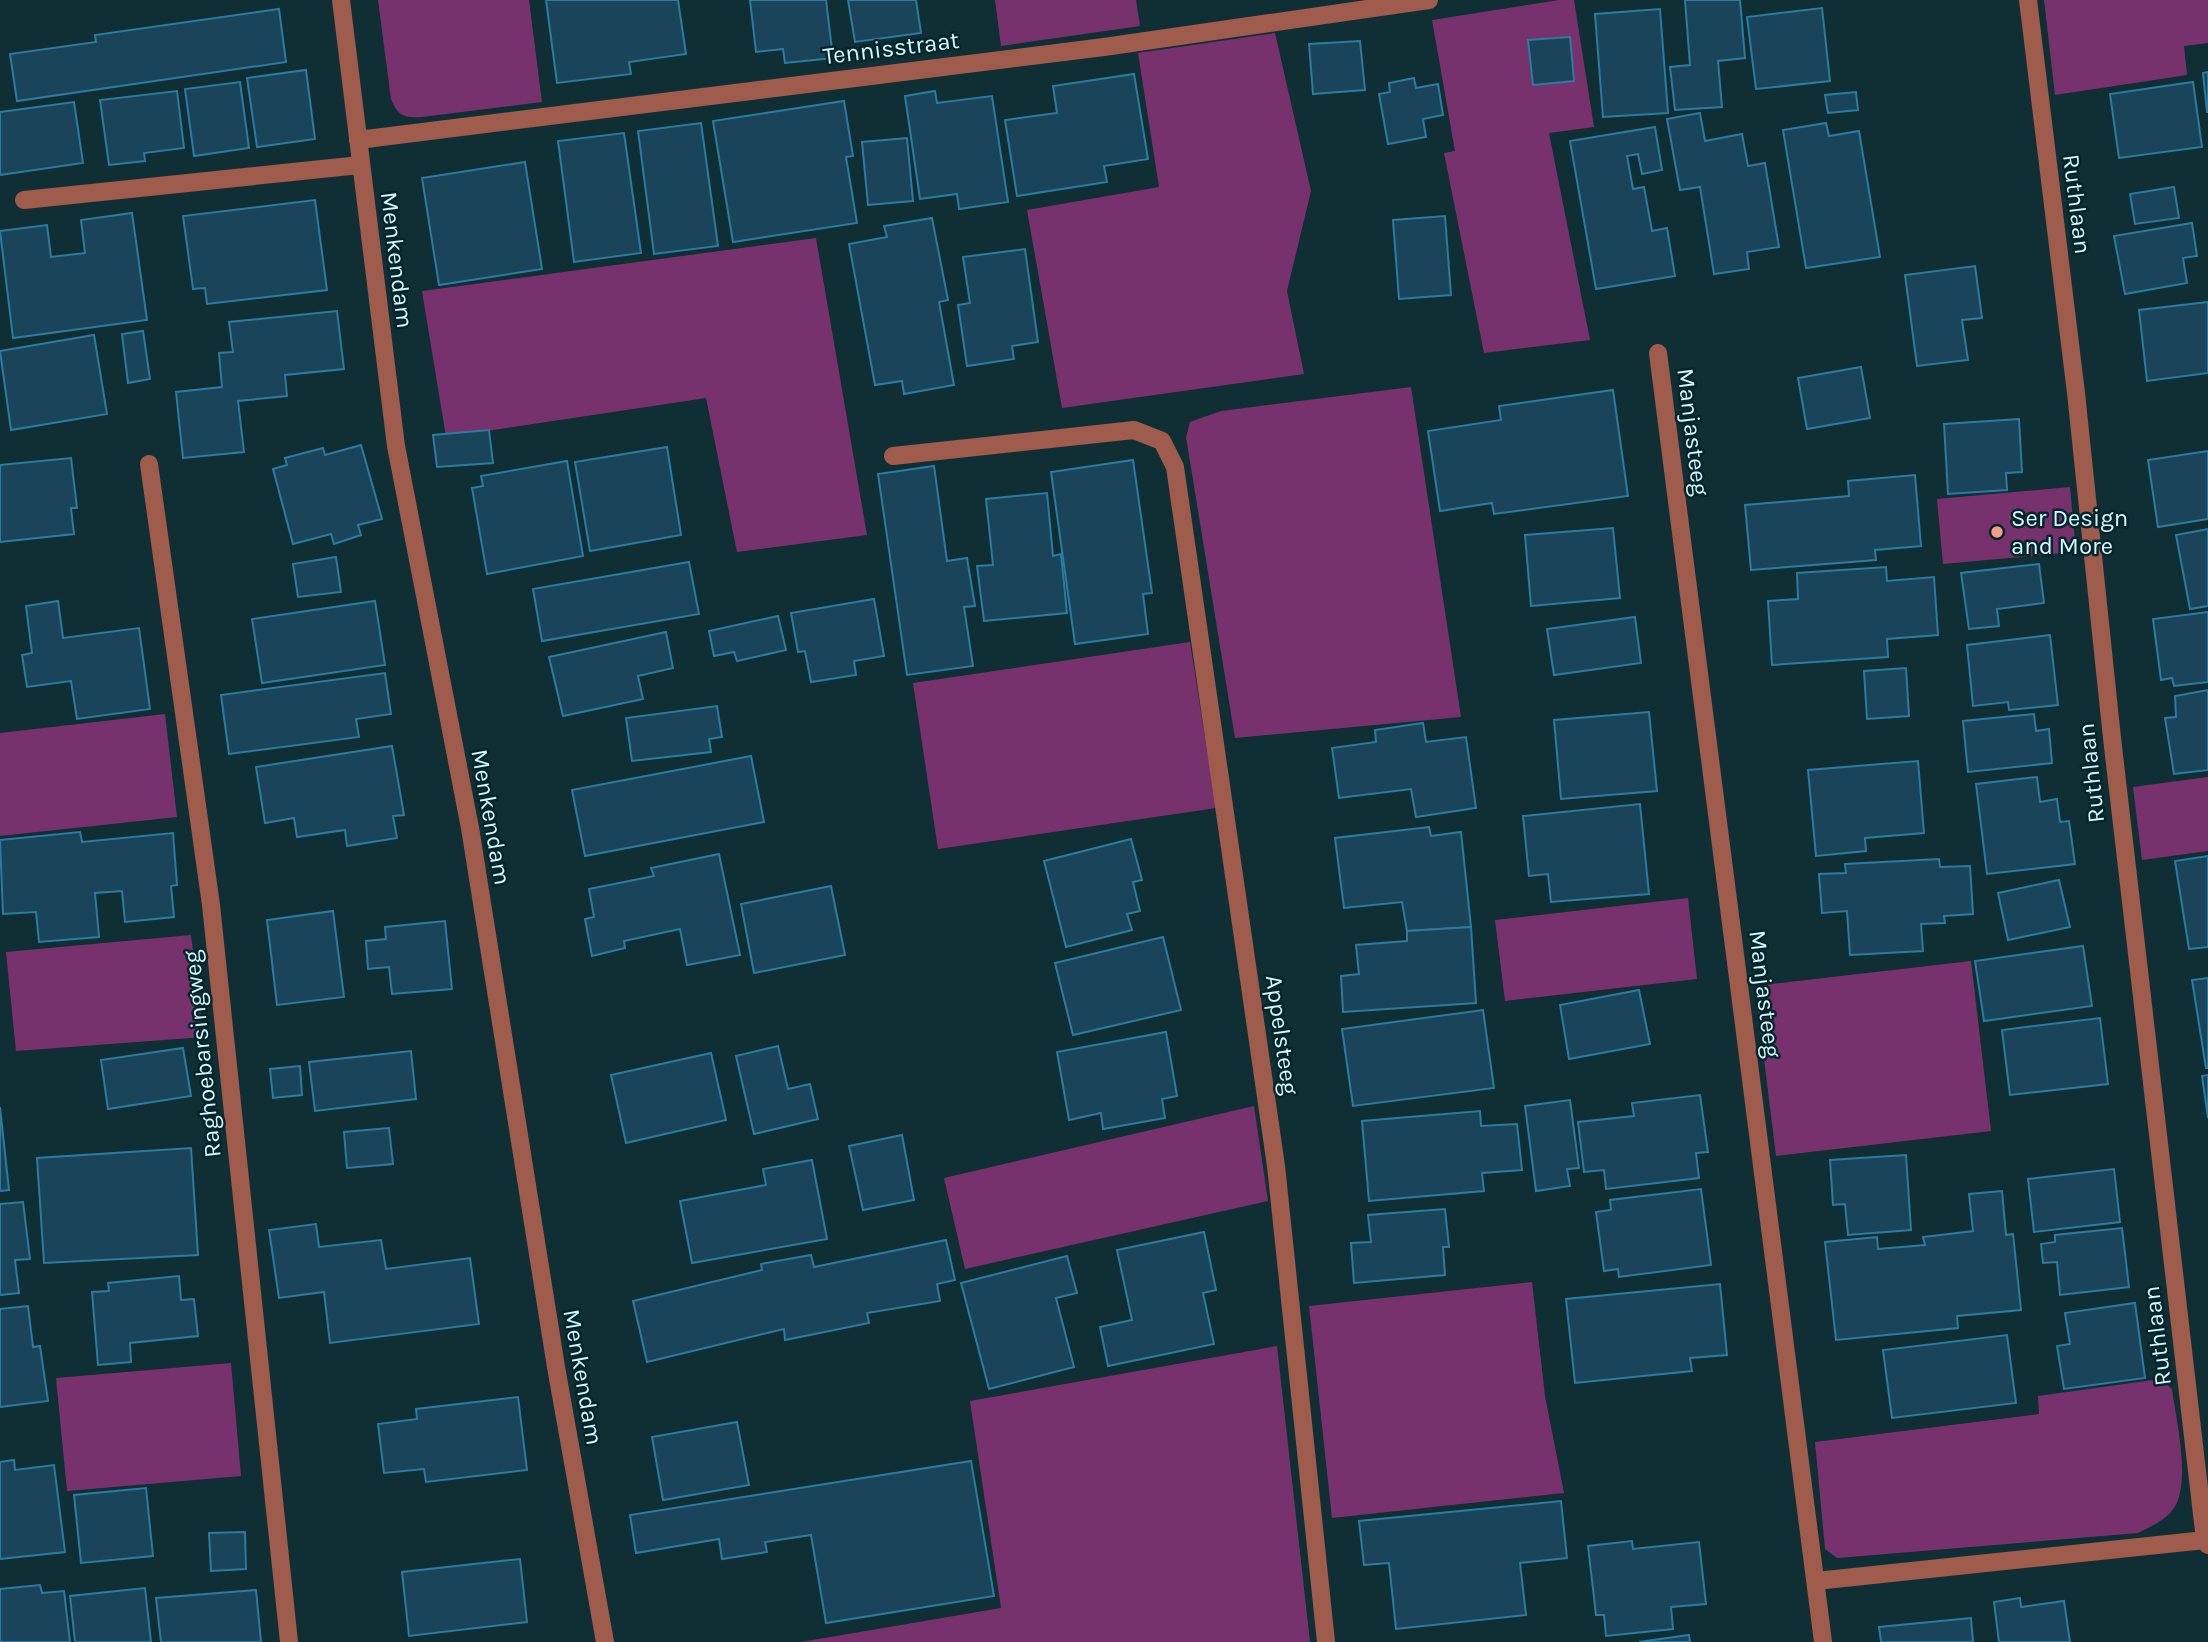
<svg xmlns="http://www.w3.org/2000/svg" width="2208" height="1642" viewBox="0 0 2208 1642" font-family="Karla,sans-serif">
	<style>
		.green { fill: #77326d }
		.building { fill: #1a4459; stroke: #2c7ba1; stroke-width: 2 }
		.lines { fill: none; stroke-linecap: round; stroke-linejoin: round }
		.service { stroke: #9f5b4c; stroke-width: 18 }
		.minor { stroke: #9f5b4c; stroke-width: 18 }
		.poi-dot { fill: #f49e8a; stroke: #05252b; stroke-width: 2.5 }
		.labels { text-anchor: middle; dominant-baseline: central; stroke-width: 5; stroke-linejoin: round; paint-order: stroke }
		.street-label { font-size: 24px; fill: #d3f7ff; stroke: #05252b }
		.poi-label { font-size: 24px; fill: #d3f7ff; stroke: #05252b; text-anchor: start }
	</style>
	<rect width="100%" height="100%" fill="#0f2f35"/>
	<g class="green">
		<path d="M378 0H529L542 102 422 117C404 118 398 116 391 99Z"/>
		<path d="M995 0H1136L1140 26 1001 46Z"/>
		<path d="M1559 0H1574L1594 127 1549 133 1590 340 1484 353 1444 153 1455 151 1432 20Z"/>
		<path d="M2044 0H2208V43L2184 46 2187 75 2055 95Z"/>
		<path d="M1275 33 1311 191 1287 291 1304 374 1062 408 1027 210 1159 187 1138 53Z"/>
		<path d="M816 238 867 535 737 552 706 398 446 437 422 291Z"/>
		<path d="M1411 387 1461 717 1235 738 1186 437 1190 422 1221 411Z"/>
		<path d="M2070 487 2076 552 1943 564 1937 499Z"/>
		<path d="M1190 642 1216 808 938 849 913 683Z"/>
		<path d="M165 714 177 817 0 836V733Z"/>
		<path d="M2208 777V851L2142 860 2133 787Z"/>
		<path d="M1688 898 1697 979 1505 1001 1495 920Z"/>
		<path d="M191 935 204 1037 16 1051 6 952Z"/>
		<path d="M1971 961 1991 1131 1776 1156 1755 986Z"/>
		<path d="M1254 1106 1268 1201 965 1269 944 1178Z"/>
		<path d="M1532 1282 1545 1396 1564 1493 1332 1518 1309 1306Z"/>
		<path d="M1277 1346 1310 1642H801L1001 1608 970 1401Z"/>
		<path d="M231 1363 241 1476 67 1491 56 1378Z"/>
		<path d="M2160 1379 2172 1389C2176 1420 2193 1488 2171 1512 2162 1522 2150 1527 2138 1533L1837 1558 1825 1549 1815 1442 2039 1414 2038 1396Z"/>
	</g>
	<g class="building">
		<path d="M546 0H678L686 54 629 62 631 74 557 83Z"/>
		<path d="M750 0H826L833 58 785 63 783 49 756 52Z"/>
		<path d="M848 0H916L921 33 855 42Z"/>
		<path d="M1685 0H1740L1745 58 1718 61 1722 107 1675 110 1670 67 1690 65Z"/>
		<path d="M1822 8 1830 81 1756 89 1747 17Z"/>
		<path d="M279 9 286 62 17 101 10 54 96 42 95 35Z"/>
		<path d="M1660 9 1668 113 1603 117 1595 14Z"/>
		<path d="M1570 37 1574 81 1533 85 1528 40Z"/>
		<path d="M1360 41 1365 90 1313 94 1309 44Z"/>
		<path d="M306 70 315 139 257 147 247 78Z"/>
		<path d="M2208 72V112H2207L2203 73Z"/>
		<path d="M1134 74 1148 159 1104 166 1107 182 1017 196 1005 120 1057 113 1053 86Z"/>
		<path d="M1414 78 1416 88 1438 84 1443 115 1423 119 1426 137 1388 144 1379 94 1390 92 1389 83Z"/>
		<path d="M240 82 249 148 194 156 185 89Z"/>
		<path d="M2193 82 2202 147 2119 158 2110 94Z"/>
		<path d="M177 91 184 148 144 153 145 161 109 165 100 100Z"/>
		<path d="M935 91 937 103 992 96 1008 202 959 209 957 194 920 199 905 96Z"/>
		<path d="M1856 92 1858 110 1828 113 1825 95Z"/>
		<path d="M844 101 853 156 846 157 857 223 733 242 713 121Z"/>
		<path d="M74 102 83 163 0 175V112Z"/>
		<path d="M1700 113 1705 141 1742 134 1748 166 1765 163 1779 247 1747 252 1749 269 1714 274 1700 187 1680 190 1667 119Z"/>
		<path d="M701 123 718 246 654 254 638 131Z"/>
		<path d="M1826 123 1829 136 1859 131 1880 257 1806 268 1783 130Z"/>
		<path d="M1655 127 1662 170 1642 174 1638 154 1627 156 1633 189 1644 187 1652 231 1667 228 1675 276 1596 289 1570 141Z"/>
		<path d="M624 133 641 253 574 262 558 141Z"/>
		<path d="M907 138 913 201 868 205 862 142Z"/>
		<path d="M525 162 542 269 439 285 422 178Z"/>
		<path d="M2174 187 2179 218 2135 224 2130 194Z"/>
		<path d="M315 200 327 290 207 304 205 288 193 289 183 216Z"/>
		<path d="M132 213 147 320 13 338 0 231 47 225 51 257 85 253 81 220Z"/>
		<path d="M1445 216 1451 295 1399 299 1393 220Z"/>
		<path d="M932 218 948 300 939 302 954 385 904 394 902 381 875 385 849 244 887 237 884 226Z"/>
		<path d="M2192 223 2197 256 2183 258 2187 283 2125 294 2114 236Z"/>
		<path d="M1025 249 1038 342 1012 346 1014 359 967 366 958 305 970 303 963 257Z"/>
		<path d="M1975 266 1982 318 1962 320 1968 360 1917 366 1905 275Z"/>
		<path d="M2208 302V373L2147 381 2139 310Z"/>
		<path d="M337 311 344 369 285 375 287 396 238 401 244 452 183 458 176 392 222 387 219 353 233 352 229 322Z"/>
		<path d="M143 331 150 379 128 383 122 334Z"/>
		<path d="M94 335 107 414 11 430 0 351Z"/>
		<path d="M1861 367 1870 418 1807 429 1798 378Z"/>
		<path d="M1613 390 1628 496 1494 514 1492 503 1440 511 1428 431 1501 420 1499 406Z"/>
		<path d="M2019 419 2022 472 2006 473 2007 490 1948 494 1944 424Z"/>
		<path d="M489 430 493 463 437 467 433 435Z"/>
		<path d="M361 445 382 519 358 525 361 535 334 544 331 534 293 544 273 469 287 465 285 458 323 448 325 455Z"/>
		<path d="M667 447 681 535 590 551 575 462Z"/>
		<path d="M2208 451V519L2158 527 2148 460Z"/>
		<path d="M71 458 77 508H71L74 534 0 542V465Z"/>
		<path d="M1133 460 1152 593 1143 594 1148 634 1075 644 1051 472Z"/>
		<path d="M567 461 583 556 487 574 472 488 483 486 481 476Z"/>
		<path d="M934 466 947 561 967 558 975 606 964 607 973 666 907 675 878 474Z"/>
		<path d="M1915 475 1921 546 1875 550 1876 560 1751 570 1745 505 1849 496 1848 481Z"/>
		<path d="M1047 493 1053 556 1061 554 1067 613 984 621 977 566 993 565 986 499Z"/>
		<path d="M1613 528 1620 598 1531 606 1525 535Z"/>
		<path d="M2208 529V606L2190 609 2176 535Z"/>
		<path d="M336 557 341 592 298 597 293 564Z"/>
		<path d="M689 562 699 614 542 641 533 589Z"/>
		<path d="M2039 564 2044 603 1997 609 1999 626 1969 629 1961 573Z"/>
		<path d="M1886 567 1887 581 1934 577 1938 635 1887 639 1888 657 1772 665 1768 601 1798 599 1797 573Z"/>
		<path d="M874 599 884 656 854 661 856 675 811 682 805 651 798 652 791 613Z"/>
		<path d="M58 601 63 638 139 628 150 709 77 719 71 681 27 687 22 655 32 653 26 606Z"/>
		<path d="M375 601 385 665 262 683 252 619Z"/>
		<path d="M2208 612V682L2174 686 2172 678 2161 680 2153 619Z"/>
		<path d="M778 616 786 650 737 661 734 652 714 656 709 631Z"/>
		<path d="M1635 617 1641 663 1554 675 1547 629Z"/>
		<path d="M666 632 673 668 638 676 643 699 563 716 549 657Z"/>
		<path d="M2050 635 2058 705 2009 710 2008 702 1973 706 1967 645Z"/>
		<path d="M1906 668 1909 716 1867 719 1864 671Z"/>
		<path d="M385 673 391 714 356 719 359 737 229 754 221 695Z"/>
		<path d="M2208 690V770L2174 774 2165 718 2176 717 2175 696Z"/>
		<path d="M717 706 722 737 709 739 711 752 632 761 626 718Z"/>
		<path d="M1649 712 1657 791 1561 799 1554 720Z"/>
		<path d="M2034 714 2036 731 2049 729 2052 763 1968 772 1963 721Z"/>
		<path d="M1423 723 1426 742 1466 737 1476 808 1416 817 1411 789 1339 798 1332 748 1376 742 1375 730Z"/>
		<path d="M392 746 404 815 393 816 397 838 347 846 345 830 297 837 294 818 265 823 256 767Z"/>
		<path d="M751 756 764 822 585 856 572 790Z"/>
		<path d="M1918 761 1924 833 1865 838 1866 851 1816 856 1808 770Z"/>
		<path d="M2037 777 2040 802 2057 799 2060 822 2069 821 2075 864 1987 874 1976 784Z"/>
		<path d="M1640 804 1649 894 1551 902 1548 874 1529 876 1523 816Z"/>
		<path d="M1429 827 1431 836 1461 832 1471 927 1407 931 1402 902 1344 908 1335 838Z"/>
		<path d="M80 832 82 842 173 833 177 885 171 886 174 917 125 922 122 891 95 893 99 937 39 942 36 912 3 914 0 840Z"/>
		<path d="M1131 839 1142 880 1133 882 1140 911 1127 914 1132 930 1066 947 1044 861Z"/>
		<path d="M719 854 740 955 687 965 680 929 624 941 625 948 592 956 585 919 594 917 589 889 654 876 651 868Z"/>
		<path d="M2208 856V947L2189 949 2175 861Z"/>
		<path d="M1939 859 1940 867 1970 866 1973 914 1944 916 1945 923 1921 924 1923 951 1850 955 1847 911 1822 913 1819 874 1846 873 1845 864Z"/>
		<path d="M2059 880 2070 927 2008 940 1998 893Z"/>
		<path d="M831 886 845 955 754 973 741 904Z"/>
		<path d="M333 911 344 997 277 1005 267 920Z"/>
		<path d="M445 921 452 989 392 994 389 967 368 969 366 941 386 939 385 927Z"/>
		<path d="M1471 927 1476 1003 1343 1012 1341 976 1359 974 1356 945 1407 941V931Z"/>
		<path d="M1163 937 1181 1010 1073 1035 1055 963Z"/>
		<path d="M2083 946 2092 1006 1984 1021 1975 961Z"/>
		<path d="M2208 978V1068H2206L2192 980Z"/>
		<path d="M1639 990 1650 1044 1569 1059 1560 1005Z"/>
		<path d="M1483 1010 1494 1088 1353 1106 1342 1029Z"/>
		<path d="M2100 1018 2108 1084 2010 1095 2002 1030Z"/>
		<path d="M1166 1032 1177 1096 1162 1099 1165 1118 1103 1129 1101 1113 1069 1120 1057 1052Z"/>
		<path d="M778 1046 788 1089 810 1084 818 1119 754 1134 736 1056Z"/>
		<path d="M183 1048 191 1096 108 1109 101 1060Z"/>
		<path d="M411 1051 416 1099 315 1111 309 1062Z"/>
		<path d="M711 1053 726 1120 626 1143 611 1075Z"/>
		<path d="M300 1066 302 1095 273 1098 270 1069Z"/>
		<path d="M2208 1075V1118L2202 1076Z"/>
		<path d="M1700 1095 1708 1152 1696 1153 1699 1178 1606 1189 1604 1170 1584 1172 1578 1122 1634 1116 1632 1103Z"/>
		<path d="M1570 1100 1579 1168 1567 1169 1570 1186 1536 1191 1525 1106Z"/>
		<path d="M0 1107 9 1190 0 1191Z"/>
		<path d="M1480 1111 1481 1126 1517 1124 1522 1170 1482 1173 1484 1191 1369 1201 1362 1121Z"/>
		<path d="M389 1128 393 1164 347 1168 344 1132Z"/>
		<path d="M902 1135 914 1200 863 1210 849 1146Z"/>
		<path d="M191 1148 198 1255 44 1263 37 1158Z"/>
		<path d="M1906 1155 1911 1230 1848 1235 1845 1204 1833 1205 1830 1160Z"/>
		<path d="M812 1160 827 1239 692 1263 680 1201 766 1185 763 1169Z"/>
		<path d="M2114 1169 2120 1222 2034 1232 2028 1179Z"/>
		<path d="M1701 1189 1711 1265 1619 1277 1618 1269 1604 1271 1596 1212 1611 1210 1610 1200Z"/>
		<path d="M2002 1191 2006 1235 2013 1234 2021 1310 1957 1316 1958 1328 1836 1340 1825 1242 1877 1237 1878 1249 1925 1245 1923 1237 1973 1231 1969 1194Z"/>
		<path d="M23 1202 30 1259 15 1260 19 1293 0 1295V1204Z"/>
		<path d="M1445 1209 1449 1247H1443L1445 1275 1354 1283 1351 1243 1371 1242 1368 1215Z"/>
		<path d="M316 1224 319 1247 381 1240 386 1269 470 1258 479 1324 330 1343 324 1292 279 1298 269 1230Z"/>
		<path d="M2122 1228 2129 1287 2060 1295 2057 1262 2043 1263 2041 1244 2055 1242V1235Z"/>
		<path d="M1204 1232 1216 1290 1203 1293 1214 1344 1108 1366 1100 1327 1132 1320 1117 1250Z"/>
		<path d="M946 1240 955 1280 937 1284 940 1301 867 1313 869 1323 785 1340 784 1329 647 1362 633 1301 762 1270 761 1264 811 1255 814 1267Z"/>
		<path d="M1067 1256 1077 1293 1056 1298 1074 1367 989 1389 961 1283Z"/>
		<path d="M179 1276 181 1300 194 1299 198 1336 130 1343 131 1362 98 1365 92 1292 109 1291 108 1283Z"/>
		<path d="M1720 1284 1727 1355 1690 1358 1692 1371 1575 1383 1566 1299Z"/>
		<path d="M2135 1303 2145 1378 2064 1389 2057 1346 2070 1344 2065 1313Z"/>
		<path d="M28 1306 33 1347 40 1346 48 1401 0 1407V1309Z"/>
		<path d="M2007 1335 2016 1403 1892 1418 1883 1350Z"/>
		<path d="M518 1397 527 1470 426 1482 424 1469 384 1473 378 1424 417 1419 416 1409Z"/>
		<path d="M737 1422 749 1485 663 1500 652 1437Z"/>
		<path d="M14 1460 15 1470 54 1465 65 1552 0 1559V1462Z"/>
		<path d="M971 1461 994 1596 826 1623 811 1535 765 1542 767 1552 722 1559 719 1539 636 1553 630 1515Z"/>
		<path d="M146 1488 153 1556 81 1563 74 1495Z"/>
		<path d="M1561 1501 1567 1558 1520 1563 1526 1615 1396 1629 1389 1563 1364 1565 1359 1521Z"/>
		<path d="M245 1532 246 1569 211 1571 209 1533Z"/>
		<path d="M1632 1541 1633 1549 1699 1542 1706 1604 1671 1607 1673 1629 1606 1636 1604 1615H1596L1588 1546Z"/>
		<path d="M520 1559 527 1622 409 1636 402 1572Z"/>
		<path d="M40 1585 42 1593 64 1591 70 1642H0V1589Z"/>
		<path d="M145 1588 151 1642H75L70 1596Z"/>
		<path d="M256 1590 261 1642H161L156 1598Z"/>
		<path d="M2020 1598 2021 1607 2064 1601 2070 1642H1999L1994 1602Z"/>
		<path d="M1971 1618 1973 1642H1881L1879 1627Z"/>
		<path d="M1689 1635 1690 1642H1639Z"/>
	</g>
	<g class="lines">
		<path class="service" d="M24 200 360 165"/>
		<g class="minor">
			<path d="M341 0 396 446 470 828 556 1367 605 1642"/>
			<path d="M2028 0 2076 393 2112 738 2205 1540"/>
			<path d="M358 140 1104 47 1429 0"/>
			<path d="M1658 353 1823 1642"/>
			<path d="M893 456 1134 430 1162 441 1175 467 1276 1166 1326 1642"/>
			<path d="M149 464 211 905 289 1642"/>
			<path d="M1816 1581 2205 1540 2208 1545"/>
		</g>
	</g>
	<circle class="poi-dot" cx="1997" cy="532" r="7"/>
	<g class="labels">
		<g class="street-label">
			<text transform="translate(891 48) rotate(-7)">Tennisstraat</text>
			<text transform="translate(2077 204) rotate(83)">Ruthlaan</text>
			<text transform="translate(397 260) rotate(83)">Menkendam</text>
			<text transform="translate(1693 432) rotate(83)">Manjasteeg</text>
			<text transform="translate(2091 773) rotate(-96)">Ruthlaan</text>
			<text transform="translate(491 817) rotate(80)">Menkendam</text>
			<text transform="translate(1765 994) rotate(83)">Manjasteeg</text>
			<text transform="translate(1282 1035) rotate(82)">Appelsteeg</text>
			<text transform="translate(202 1054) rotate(-96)">Raghoebarsingweg</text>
			<text transform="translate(2157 1336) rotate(-97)">Ruthlaan</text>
			<text transform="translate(583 1377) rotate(80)">Menkendam</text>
		</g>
		<g class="poi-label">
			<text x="2011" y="518">Ser Design<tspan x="2011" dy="28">and More</tspan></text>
		</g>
	</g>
</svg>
